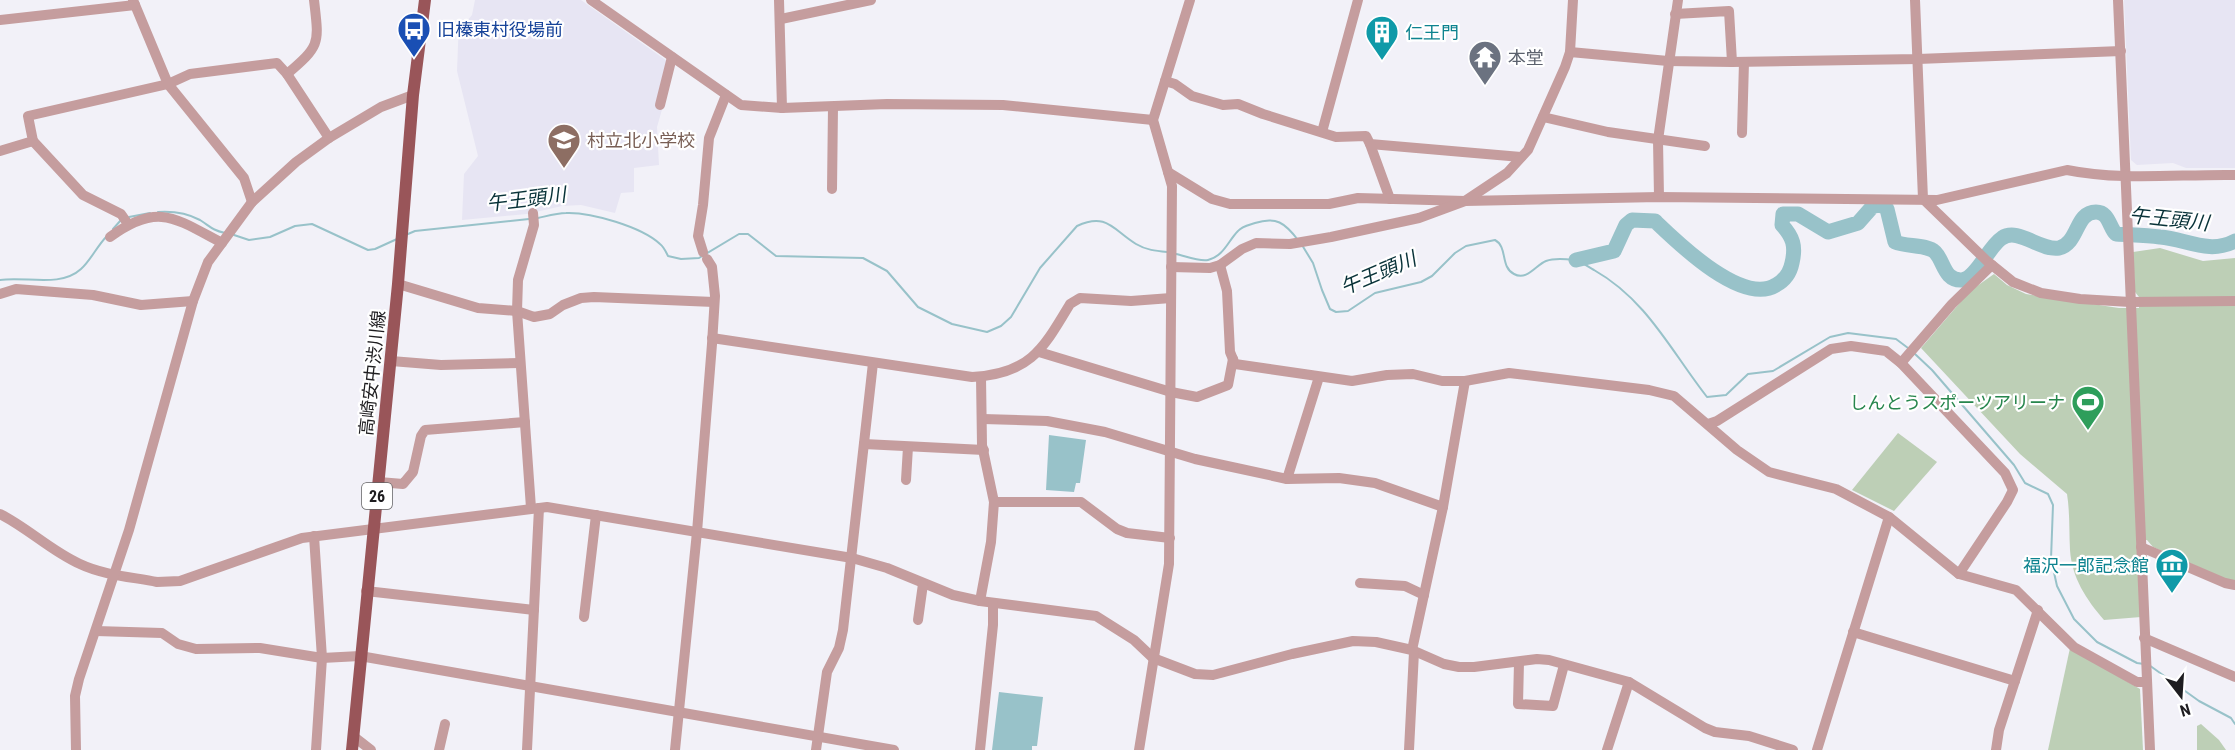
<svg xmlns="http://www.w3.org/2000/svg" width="2235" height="750" viewBox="0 0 2235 750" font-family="'Roboto Condensed','Noto Sans JP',sans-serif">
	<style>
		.built { fill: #e7e5f3 }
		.green { fill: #bdcfb6 }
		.water { fill: #98c2c9 }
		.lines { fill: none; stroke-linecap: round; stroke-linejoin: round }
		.stream { stroke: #98c2c9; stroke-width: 2 }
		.river { stroke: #98c2c9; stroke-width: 15 }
		.minor { stroke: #c59d9e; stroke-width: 10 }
		.major { stroke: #995559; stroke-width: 12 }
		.labels { text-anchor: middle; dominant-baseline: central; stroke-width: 4.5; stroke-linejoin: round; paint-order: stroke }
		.shield { fill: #fff; stroke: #626163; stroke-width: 1.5 }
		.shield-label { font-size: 16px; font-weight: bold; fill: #1e1d20 }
		.transit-label { font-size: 18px; fill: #164399; stroke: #fff; text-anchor: start }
		.culture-label { font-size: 18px; fill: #0d838f; stroke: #fff; text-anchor: start }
		.worship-label { font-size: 18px; fill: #5b616d; stroke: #fff; text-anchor: start }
		.education-label { font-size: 18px; fill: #785e54; stroke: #fff; text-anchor: start }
		.street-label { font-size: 18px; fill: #1e1d20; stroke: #fff }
		.leisure-label { font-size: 18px; fill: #27864d; stroke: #fff; text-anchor: end }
		.water-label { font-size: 20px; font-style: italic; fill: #083238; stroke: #fff }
	</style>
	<rect width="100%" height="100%" fill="#f2f1f8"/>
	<g class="built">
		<path d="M475 0H581L667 61 663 106 657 127 659 165 634 168V192L621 193 615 213 581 205 562 206 527 214 462 220 464 174 478 156 457 71 459 20 466 22 472 15Z"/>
		<path d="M2124 0H2235V168H2186L2173 163 2137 165 2131 160Z"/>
	</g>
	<g class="green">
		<path d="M2160 248 2203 261 2235 258V581L2228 580 2153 547 2147 540H2137L2141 617 2104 620C2086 599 2072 578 2070 550 2069 531 2070 513 2067 494L2020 454 1921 348 1970 291 1994 274 2007 285 2026 294 2119 308H2139V297L2135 292 2133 252Z"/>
		<path d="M1898 433 1937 462 1894 511 1852 490Z"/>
		<path d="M2070 648 2140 689 2143 750H2048Z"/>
		<path d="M2201 724 2219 740 2226 750H2197V726Z"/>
	</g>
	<g class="water">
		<path d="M1049 435 1086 440 1080 483H1076L1074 492 1046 490Z"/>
		<path d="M999 692 1043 697 1037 746H1032V750H992Z"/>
	</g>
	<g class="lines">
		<g class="stream">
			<path d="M158 212C173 211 187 213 200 220 211 227 212 230 225 233"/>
			<path d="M129 217 150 213"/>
			<path d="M538 218C547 216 557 213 566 213 591 212 642 227 660 244 664 247 666 252 668 256L681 259 699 258 739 234H748L776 256 863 258 887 271 918 307 952 324 987 332 1001 326 1011 317 1040 268 1077 226C1107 212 1113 230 1136 244 1146 250 1156 251 1167 252"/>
			<path d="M113 229 121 220"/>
			<path d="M408 234 415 231 529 219"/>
			<path d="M234 235 249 240 270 237 295 226 312 224 368 250 375 249 397 239"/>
			<path d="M1302 245 1313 263 1322 290 1330 309 1336 312 1348 311 1375 293 1421 282 1432 276 1455 253 1466 246 1495 240C1508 247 1500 267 1514 274 1527 281 1536 265 1546 261 1554 258 1566 259 1574 260 1581 261 1588 267 1594 270 1647 300 1671 351 1707 397L1726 395 1748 374 1773 371 1830 337 1848 333 1896 339 1908 348"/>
			<path d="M1176 254C1185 256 1200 262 1208 260 1224 256 1228 241 1238 231 1242 226 1249 225 1255 223 1276 216 1285 223 1298 240"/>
			<path d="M0 280C26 276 60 288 81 269 91 260 97 246 107 236"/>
			<path d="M1915 354 1932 370 2014 465 2025 483 2048 494 2053 505 2051 559 2057 586 2074 619 2097 642 2137 663 2144 664"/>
			<path d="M2149 665 2199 701 2231 718 2235 724"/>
		</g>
		<path class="river" d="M1576 260 1614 251 1626 225 1632 220 1655 221C1678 243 1742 306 1776 285 1785 280 1790 273 1792 263 1796 246 1793 237 1782 225L1783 214H1798L1828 232 1858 223 1873 206 1881 205 1887 209 1895 242C1906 247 1926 244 1935 252 1944 261 1944 281 1962 280 1977 278 1988 247 2002 238 2018 227 2040 251 2059 248 2079 243 2075 212 2096 212 2109 212 2109 227 2116 234 2131 235 2145 235 2160 237 2186 239 2209 255 2235 241"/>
		<g class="minor">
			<path d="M133 0 168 84 244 178 252 202"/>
			<path d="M591 0 741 105 782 108 887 104 1003 105 1153 120"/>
			<path d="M779 0 782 108"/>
			<path d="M1915 0 1923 199 1987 261 2013 282 2041 293 2080 299 2130 302 2235 301"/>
			<path d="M2118 0 2150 750"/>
			<path d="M1675 14 1729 11 1732 62"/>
			<path d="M781 19 871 0"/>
			<path d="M0 20 135 5"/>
			<path d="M1570 52 1668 61 1732 62 1918 59 2121 51"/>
			<path d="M287 74C321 45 319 44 314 0"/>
			<path d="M1165 81 1175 84 1192 96 1223 105 1238 104 1263 114 1336 137 1366 136 1370 144 1521 157"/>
			<path d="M660 105 672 57"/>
			<path d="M1543 117 1608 132 1705 146"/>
			<path d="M1322 132 1358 0"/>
			<path d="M1742 133 1744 62"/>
			<path d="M33 141 83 195 121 214 128 224"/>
			<path d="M1370 144 1390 199"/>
			<path d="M0 151 33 141 28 116 168 84 190 74 277 63 287 74 329 138"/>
			<path d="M1168 172 1212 199 1230 204H1329L1358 198 1465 201 1659 197 1937 200 2067 170C2121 181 2179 174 2235 175"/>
			<path d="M832 189 833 107"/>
			<path d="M1659 197 1658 140 1678 0"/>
			<path d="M110 237C158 202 175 218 222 243"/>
			<path d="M703 252 698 236 703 205 709 138 726 95"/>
			<path d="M1220 265 1227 291 1230 352 1235 364 1352 381 1387 375 1413 374 1442 381H1465L1509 373 1649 390 1674 396 1737 450 1769 472 1836 489 1889 517 1959 574 2016 590 2074 647 2137 682H2146"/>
			<path d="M1171 267 1210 268 1220 265 1242 249 1256 243 1290 244 1331 237 1419 218 1465 201 1507 173 1528 150 1565 67 1570 52 1573 0"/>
			<path d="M398 284 478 308 517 311 534 317 550 314 563 305 581 298 594 297 714 302"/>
			<path d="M0 294 16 289 93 295 141 305 193 301"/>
			<path d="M712 338 972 377C1030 374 1043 349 1070 304L1080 298 1131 301 1171 298"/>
			<path d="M1039 352 1171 392 1197 397 1228 385 1233 359"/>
			<path d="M391 361 441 365 520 363"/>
			<path d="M1901 363 1952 304 1992 265"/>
			<path d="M983 419 1047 421 1105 432 1195 459 1287 479 1339 478 1375 483 1443 507"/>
			<path d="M1708 424 1717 421 1831 349 1851 346 1886 351 1901 363 2005 473 2013 490 2007 502 1959 574"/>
			<path d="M864 444 984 450"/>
			<path d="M1287 479 1319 377"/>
			<path d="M906 480 908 447"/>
			<path d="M379 482 403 484 413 472 421 436 425 430 525 422"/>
			<path d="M994 502H1081L1117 529 1127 533 1170 538"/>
			<path d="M531 508 517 311 518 280 534 225 533 213"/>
			<path d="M0 514C28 528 51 551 80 564 103 575 132 577 157 582L180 581 302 538 547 507 852 558 887 568 953 595 980 601 1096 616 1134 640 1153 658 1195 674 1213 675 1292 654 1353 641 1376 642 1412 650 1444 664 1459 667H1474L1537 659 1549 660 1629 682 1705 728 1715 732 1749 736 1793 750"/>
			<path d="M314 536 322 658 316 750"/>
			<path d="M2141 547 2225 583 2235 585"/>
			<path d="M1360 583 1405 586 1424 595"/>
			<path d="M366 591 534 610"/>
			<path d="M980 601 991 542 994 502 982 445 981 377"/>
			<path d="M584 617 596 515"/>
			<path d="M918 620 923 584"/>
			<path d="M96 631 162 633 178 644 196 649 260 648 322 658 360 656 894 750"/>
			<path d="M1853 632 2015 681"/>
			<path d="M2144 638 2235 677"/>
			<path d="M1412 650 1443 507 1465 381"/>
			<path d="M1519 662 1518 704 1553 706 1564 665"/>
			<path d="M353 736 371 750"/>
			<path d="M76 750 75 696 79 679 129 530 193 301 208 262 252 202 296 162 329 138 381 107 413 95"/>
			<path d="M439 750 445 724"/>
			<path d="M527 750 539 508"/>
			<path d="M675 750 697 532 712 344 715 296 712 267 707 259"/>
			<path d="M816 750 827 672 839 648 843 630 873 363"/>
			<path d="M980 750 993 625V603"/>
			<path d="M1139 750 1169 564 1172 186 1153 120 1190 0"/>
			<path d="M1409 750 1414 652"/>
			<path d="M1607 750 1629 682"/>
			<path d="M1817 750 1889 517"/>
			<path d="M1996 750 1999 730 2038 610"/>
		</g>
		<path class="major" d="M352 750 398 284 413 95 425 0"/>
	</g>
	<defs>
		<symbol id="bus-pin" viewBox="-11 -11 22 30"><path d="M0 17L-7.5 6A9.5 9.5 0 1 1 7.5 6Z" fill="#1a4fb4" stroke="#fff"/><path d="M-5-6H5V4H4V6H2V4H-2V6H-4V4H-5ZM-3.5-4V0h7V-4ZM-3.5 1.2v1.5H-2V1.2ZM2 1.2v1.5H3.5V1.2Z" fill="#fff"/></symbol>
		<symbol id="building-pin" viewBox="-11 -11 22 30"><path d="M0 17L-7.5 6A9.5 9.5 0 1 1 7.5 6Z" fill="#0f9aa8" stroke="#fff"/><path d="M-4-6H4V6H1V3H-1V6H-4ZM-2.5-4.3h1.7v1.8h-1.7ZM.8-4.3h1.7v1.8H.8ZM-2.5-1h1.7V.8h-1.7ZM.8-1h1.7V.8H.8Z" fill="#fff"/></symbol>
		<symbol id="temple-pin" viewBox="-11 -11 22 30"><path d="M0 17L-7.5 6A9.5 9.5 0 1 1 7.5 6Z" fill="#6b7280" stroke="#fff"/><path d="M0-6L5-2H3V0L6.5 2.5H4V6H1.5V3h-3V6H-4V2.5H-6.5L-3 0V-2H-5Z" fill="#fff"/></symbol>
		<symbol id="school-pin" viewBox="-11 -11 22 30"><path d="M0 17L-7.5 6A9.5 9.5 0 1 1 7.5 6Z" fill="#8d6e63" stroke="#fff"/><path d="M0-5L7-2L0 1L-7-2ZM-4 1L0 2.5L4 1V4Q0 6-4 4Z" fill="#fff"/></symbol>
		<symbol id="stadium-pin" viewBox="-11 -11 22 30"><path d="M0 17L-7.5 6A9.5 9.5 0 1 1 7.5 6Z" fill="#2e9e5b" stroke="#fff"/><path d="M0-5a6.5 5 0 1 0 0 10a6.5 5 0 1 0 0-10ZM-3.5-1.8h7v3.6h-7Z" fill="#fff"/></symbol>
		<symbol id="museum-pin" viewBox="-11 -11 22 30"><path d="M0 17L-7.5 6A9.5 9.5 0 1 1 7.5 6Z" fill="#0f9aa8" stroke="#fff"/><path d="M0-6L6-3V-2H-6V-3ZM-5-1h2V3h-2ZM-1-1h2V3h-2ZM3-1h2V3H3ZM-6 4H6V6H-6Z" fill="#fff"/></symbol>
	</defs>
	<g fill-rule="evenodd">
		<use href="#bus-pin" x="395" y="10" width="38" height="52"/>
		<use href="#building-pin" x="1363" y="13" width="38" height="52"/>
		<use href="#temple-pin" x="1466" y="38" width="38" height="52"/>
		<use href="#school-pin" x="545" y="121" width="38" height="52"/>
		<use href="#stadium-pin" x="2069" y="383" width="38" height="52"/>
		<use href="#museum-pin" x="2153" y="546" width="38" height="52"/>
	</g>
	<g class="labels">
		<rect class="shield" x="362" y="483" width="30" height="26" rx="4.5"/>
		<g class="shield-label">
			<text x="377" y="496">26</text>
		</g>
		<g class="transit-label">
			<text x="437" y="29">旧榛東村役場前</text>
		</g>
		<g class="culture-label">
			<text x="1405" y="32">仁王門</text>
			<text x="2149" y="565" text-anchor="end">福沢一郎記念館</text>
		</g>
		<g class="worship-label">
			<text x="1508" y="57">本堂</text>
		</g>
		<g class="education-label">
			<text x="587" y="140">村立北小学校</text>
		</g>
		<g class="street-label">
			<text transform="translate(372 373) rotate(-84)">高崎安中渋川線</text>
		</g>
		<g class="leisure-label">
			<text x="2065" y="402">しんとうスポーツアリーナ</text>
		</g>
		<g class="water-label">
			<text transform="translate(526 199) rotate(-7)">午王頭川</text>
			<text transform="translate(2169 219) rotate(6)">午王頭川</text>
			<text transform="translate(1378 273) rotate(-23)">午王頭川</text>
		</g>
	</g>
	<g transform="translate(2181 696) rotate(163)" stroke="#ffffff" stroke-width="4.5" paint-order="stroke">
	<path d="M0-4.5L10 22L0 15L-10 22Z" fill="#1e1d20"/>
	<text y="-9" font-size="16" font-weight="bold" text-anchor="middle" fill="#1e1d20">N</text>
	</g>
</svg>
